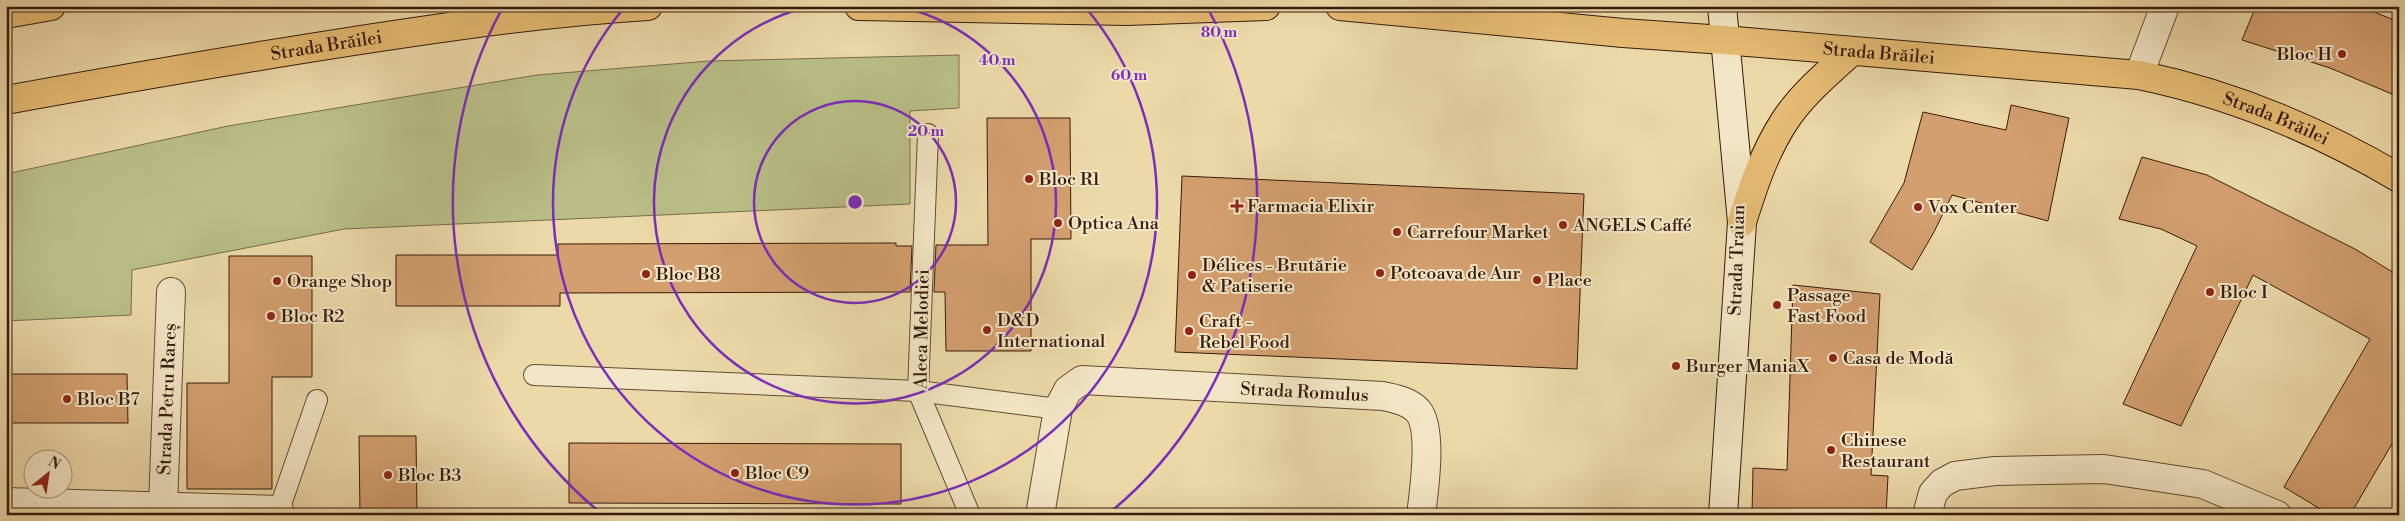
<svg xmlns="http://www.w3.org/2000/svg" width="2405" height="521" viewBox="0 0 2405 521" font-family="'Libre Bodoni',serif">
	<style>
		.green { fill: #b9bf87; stroke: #786d4a }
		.building { fill: #d49f6f; stroke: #361b0d }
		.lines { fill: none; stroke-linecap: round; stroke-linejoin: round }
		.service-casing { stroke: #644a34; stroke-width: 22 }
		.minor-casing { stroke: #644a34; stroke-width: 30 }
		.secondary-casing { stroke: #361b0d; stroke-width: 30 }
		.primary-casing { stroke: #361b0d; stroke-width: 30 }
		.service { stroke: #f3e6c6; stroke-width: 20 }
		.minor { stroke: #f3e6c6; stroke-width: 28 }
		.secondary { stroke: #f3e6c6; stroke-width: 28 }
		.primary { stroke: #e6bc74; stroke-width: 28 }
		.ring { fill: none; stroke: #7b2cbf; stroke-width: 2.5 }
		.poi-dot { fill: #8f2418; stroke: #f3e6c6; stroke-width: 2 }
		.labels { text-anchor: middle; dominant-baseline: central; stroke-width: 4; stroke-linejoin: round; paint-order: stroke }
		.street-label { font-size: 18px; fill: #361b0d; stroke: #f3e6c6 }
		.poi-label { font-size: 18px; fill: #361b0d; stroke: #f3e6c6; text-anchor: start }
		.centre { fill: #7b2cbf; stroke: #f3e6c6; stroke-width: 2.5 }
		.ring-label { font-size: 15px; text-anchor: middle; font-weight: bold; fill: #7b2cbf; stroke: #f3e6c6; stroke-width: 4; stroke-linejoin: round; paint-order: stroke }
	</style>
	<rect width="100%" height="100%" fill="#ecd9a8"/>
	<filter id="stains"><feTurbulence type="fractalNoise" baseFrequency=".004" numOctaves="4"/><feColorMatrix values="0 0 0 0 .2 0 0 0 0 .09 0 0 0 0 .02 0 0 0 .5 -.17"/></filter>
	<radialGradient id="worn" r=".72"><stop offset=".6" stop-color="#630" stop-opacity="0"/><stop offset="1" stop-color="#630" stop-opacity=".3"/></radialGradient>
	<path class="green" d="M959 55V108L910 111V204L344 229 132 270 131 315 6 321V174L228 126 537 75 709 61Z"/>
	<g class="building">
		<path d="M2256 6H2359L2399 22V97L2330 68 2242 40Z"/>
		<path d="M2011 105 2069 118 2048 221 1952 195 1934 232 1912 270 1870 242 1904 183 1923 112 2006 130Z"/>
		<path d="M987 118H1070L1071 239H1031V351H946L945 292H934L936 245H988Z"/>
		<path d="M2142 157 2207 175 2355 249 2399 276V432L2350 515H2330L2284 487 2370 339 2253 275 2181 426 2123 404 2197 246 2161 229 2119 219Z"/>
		<path d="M1182 176 1584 194 1577 369 1175 352Z"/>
		<path d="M896 243V246H912L910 292 560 293V306H396V255H558V244Z"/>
		<path d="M229 256H312V377H272V489H187V383H229Z"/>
		<path d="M1793 285 1880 294 1871 475 1888 476 1886 515H1752L1753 468 1787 470Z"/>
		<path d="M6 374H127L128 423H6Z"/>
		<path d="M359 436H416L417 515H360Z"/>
		<path d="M569 443 901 444V504L569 503Z"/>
	</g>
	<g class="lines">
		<defs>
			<g id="service">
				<path d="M928 134 918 391 970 515"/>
				<path d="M534 375 918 391 1058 409"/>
				<path d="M279 510 317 400"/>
			</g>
			<g id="minor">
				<path d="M2139 75 2165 6"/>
				<path d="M6 502 279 510"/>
				<path id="s1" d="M163 505 171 292"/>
				<path id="s2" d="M1040 515 1058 409 1068 390 1082 380 1383 396C1395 399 1409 401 1418 411 1433 429 1424 492 1421 515"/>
				<path d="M1927 515 1933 493 1942 483 1955 476 1995 471 2104 469 2203 484 2277 515"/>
			</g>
			<path id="secondary" d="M1722 6 1742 222 1723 515"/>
			<g id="primary">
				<path d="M859 6 1127 11 1266 6"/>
				<path id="s3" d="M1340 6 1623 33 1724 40 2139 75C2231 94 2318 130 2399 178"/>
				<path d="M6 14 51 6"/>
				<path id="s4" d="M6 100C122 79 238 59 354 41 452 26 549 12 648 6"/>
				<path d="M1742 222C1753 187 1764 153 1784 122 1801 95 1828 73 1851 52"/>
			</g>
		</defs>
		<use href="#service" class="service-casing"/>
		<use href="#minor" class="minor-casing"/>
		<use href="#secondary" class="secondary-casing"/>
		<use href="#primary" class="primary-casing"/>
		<use href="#service" class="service"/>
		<use href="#minor" class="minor"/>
		<use href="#secondary" class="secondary"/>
		<use href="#primary" class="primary"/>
	</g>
	<g class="ring">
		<circle cx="855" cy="202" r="101"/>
		<path d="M902 7A201 201 0 1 1 808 7"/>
		<path d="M1086 8A302 302 0 1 1 624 8"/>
		<path d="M602 514A402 402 0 0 1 503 7M1207 7A402 402 0 0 1 1108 514"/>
	</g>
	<g class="poi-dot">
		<circle cx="2342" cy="54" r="5"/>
		<circle cx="1029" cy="179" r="5"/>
		<path d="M1234.5 198.5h5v5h5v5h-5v5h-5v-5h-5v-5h5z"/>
		<circle cx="1918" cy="207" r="5"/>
		<circle cx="1058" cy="223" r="5"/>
		<circle cx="1563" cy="225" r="5"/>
		<circle cx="1397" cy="232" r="5"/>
		<circle cx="1380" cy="273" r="5"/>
		<circle cx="646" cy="274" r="5"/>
		<circle cx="1192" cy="275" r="5"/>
		<circle cx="1537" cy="280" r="5"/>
		<circle cx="277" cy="281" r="5"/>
		<circle cx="2210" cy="292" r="5"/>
		<circle cx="1777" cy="305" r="5"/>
		<circle cx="271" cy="316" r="5"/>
		<circle cx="987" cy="330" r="5"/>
		<circle cx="1189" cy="331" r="5"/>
		<circle cx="1833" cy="358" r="5"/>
		<circle cx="1676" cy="366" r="5"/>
		<circle cx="67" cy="399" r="5"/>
		<circle cx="1831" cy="450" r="5"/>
		<circle cx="735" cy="473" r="5"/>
		<circle cx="388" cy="475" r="5"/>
	</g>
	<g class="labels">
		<g class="street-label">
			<text stroke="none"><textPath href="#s4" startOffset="325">Strada Brăilei</textPath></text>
			<text stroke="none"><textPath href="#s3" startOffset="541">Strada Brăilei</textPath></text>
			<text stroke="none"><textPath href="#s3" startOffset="946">Strada Brăilei</textPath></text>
			<text transform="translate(1737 260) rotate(-88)">Strada Traian</text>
			<text transform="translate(922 329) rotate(-89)">Aleea Melodiei</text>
			<text stroke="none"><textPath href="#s2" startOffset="369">Strada Romulus</textPath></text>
			<text stroke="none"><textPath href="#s1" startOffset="106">Strada Petru Rareș</textPath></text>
		</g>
		<g class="poi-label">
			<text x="2332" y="54" text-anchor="end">Bloc H</text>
			<text x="1039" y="179">Bloc R1</text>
			<text x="1247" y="206">Farmacia Elixir</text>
			<text x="1928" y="207">Vox Center</text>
			<text x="1068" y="223">Optica Ana</text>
			<text x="1573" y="225">ANGELS Caffé</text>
			<text x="1407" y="232">Carrefour Market</text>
			<text x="1202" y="265">Délices - Brutărie<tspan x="1202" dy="21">&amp; Patiserie</tspan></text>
			<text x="1390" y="273">Potcoava de Aur</text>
			<text x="656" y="274">Bloc B8</text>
			<text x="1547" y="280">Place</text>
			<text x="287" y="281">Orange Shop</text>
			<text x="2220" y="292">Bloc I</text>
			<text x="1787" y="295">Passage<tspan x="1787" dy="21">Fast Food</tspan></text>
			<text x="281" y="316">Bloc R2</text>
			<text x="997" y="320">D&amp;D<tspan x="997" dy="21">International</tspan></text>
			<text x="1199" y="321">Craft -<tspan x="1199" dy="21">Rebel Food</tspan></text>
			<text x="1843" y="358">Casa de Modă</text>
			<text x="1686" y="366">Burger ManiaX</text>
			<text x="77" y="399">Bloc B7</text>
			<text x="1841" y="440">Chinese<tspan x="1841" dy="21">Restaurant</tspan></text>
			<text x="745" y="473">Bloc C9</text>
			<text x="398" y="475">Bloc B3</text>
		</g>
	</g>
	<circle cx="855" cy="202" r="8" class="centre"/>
	<g class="ring-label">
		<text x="1219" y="37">80 m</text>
		<text x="997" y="65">40 m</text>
		<text x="1129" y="80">60 m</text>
		<text x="926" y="136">20 m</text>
	</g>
	<rect width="2405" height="521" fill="none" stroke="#ecd9a8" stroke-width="25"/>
	<rect x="8" y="8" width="2390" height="506" fill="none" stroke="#361b0d" stroke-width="2.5"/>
	<rect x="12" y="12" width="2380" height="496" fill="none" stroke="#361b0d"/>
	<g transform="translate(48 474) rotate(30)"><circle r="24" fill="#f3e6c6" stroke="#a7957c"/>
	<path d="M0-4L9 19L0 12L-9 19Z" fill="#8f2418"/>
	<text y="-8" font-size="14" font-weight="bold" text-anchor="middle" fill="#361b0d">N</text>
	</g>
	<rect width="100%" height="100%" filter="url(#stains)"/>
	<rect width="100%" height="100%" fill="url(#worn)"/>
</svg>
